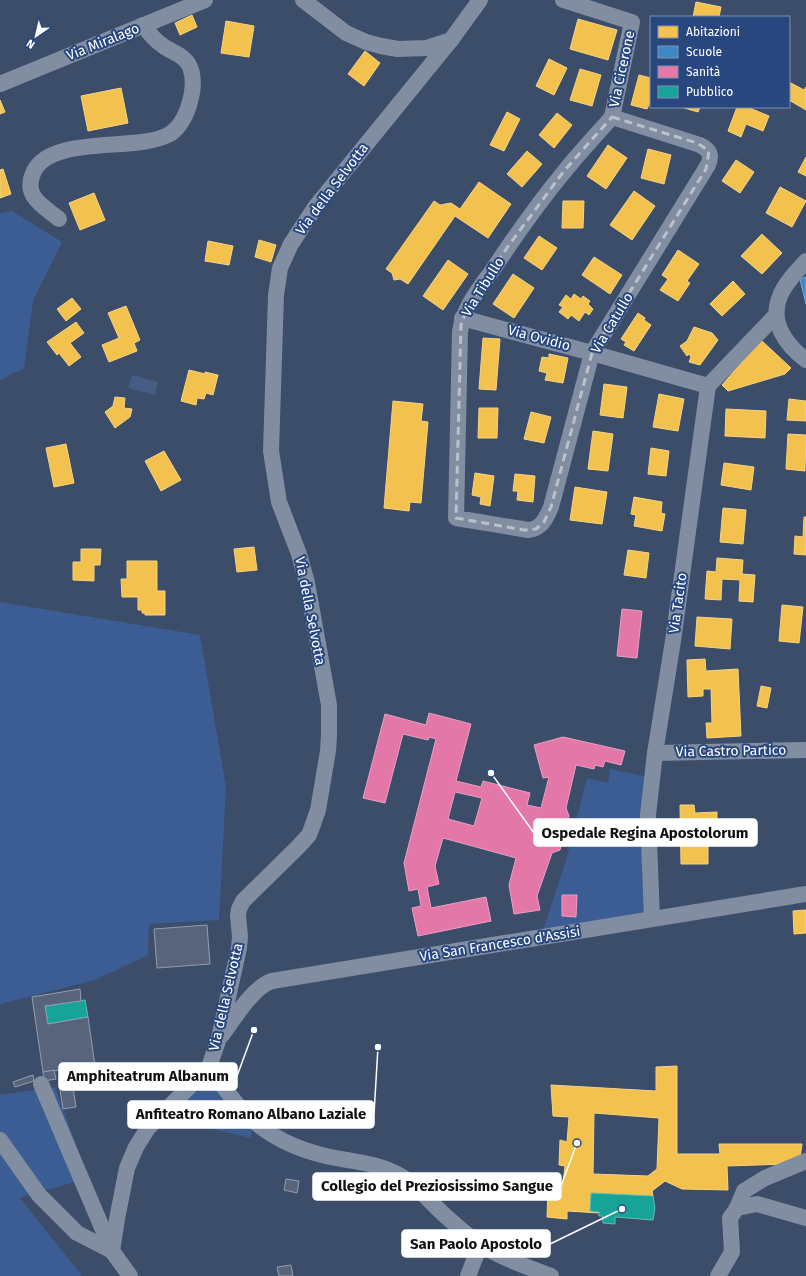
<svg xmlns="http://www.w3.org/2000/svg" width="806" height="1276" viewBox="0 0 806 1276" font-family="'Fira Sans',sans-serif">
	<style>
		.green { fill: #3c5d94 }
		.water { fill: #475c83 }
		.homes { fill: #f2c14e; stroke: #f6d483; fill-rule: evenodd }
		.schools { fill: #3f88c5; stroke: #79acd6 }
		.health { fill: #e377a8; stroke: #eba0c2; fill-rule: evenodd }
		.public { fill: #17a398; stroke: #5dbfb7 }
		.building { fill: #57647c; stroke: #949eb0 }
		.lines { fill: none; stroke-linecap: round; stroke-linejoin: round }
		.minor { stroke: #818da0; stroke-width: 16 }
		.marked { fill: none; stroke: #bbc1cb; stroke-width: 3; stroke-dasharray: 8 5; stroke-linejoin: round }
		.labels { text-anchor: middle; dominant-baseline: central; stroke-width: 4; stroke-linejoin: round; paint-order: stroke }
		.street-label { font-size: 14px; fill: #fff; stroke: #28477e }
		.leader { fill: none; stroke: #fff; stroke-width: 1.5 }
		.callout-dot { fill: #fff; stroke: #28477e; stroke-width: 1.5 }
		.callout { fill: #fff; stroke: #fff; stroke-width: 1.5 }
		.callout-label { font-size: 15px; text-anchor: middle; font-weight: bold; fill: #111 }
	</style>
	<rect width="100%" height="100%" fill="#3c4d6a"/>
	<g class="green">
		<path d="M12 211 62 242 33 301 24 368 0 380V213Z"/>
		<path d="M0 602 200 635 226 787 219 920 149 924 148 955 95 980 0 1004Z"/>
		<path d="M610 769 647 777 645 915 543 931 566 860 587 778 608 783Z"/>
		<path d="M55 1087 88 1178 20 1198 82 1276H0V1095Z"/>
		<path d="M208 1088 220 1091 251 1127V1138L175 1120C182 1098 187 1095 208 1088Z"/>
	</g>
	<path class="water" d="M132 375 158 382 155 395 128 388Z"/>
	<g class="homes">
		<path d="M696 2 721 7 719 17H693Z"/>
		<path d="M192 15 197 27 180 35 175 23Z"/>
		<path d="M578 19 617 30 608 60 570 49Z"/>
		<path d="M226 21 254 26 249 57 221 53Z"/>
		<path d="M365 51 380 63 364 86 348 74Z"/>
		<path d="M549 59 567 68 554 95 536 86Z"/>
		<path d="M580 69 601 75 592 106 570 100Z"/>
		<path d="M639 75 651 78V100L647 109 631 105Z"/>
		<path d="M789 82 804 90 806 87V110L789 100Z"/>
		<path d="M121 88 128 123 88 131 81 96Z"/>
		<path d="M0 100 5 112 0 114Z"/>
		<path d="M681 107H700L698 112Z"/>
		<path d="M737 107H747L769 116 763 131 746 124 741 137 728 131Z"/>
		<path d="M507 112 520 119 504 151 490 145Z"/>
		<path d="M557 113 572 125 554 148 539 135Z"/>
		<path d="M608 145 627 158 606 189 587 176Z"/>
		<path d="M648 149 671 155 664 184 641 178Z"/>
		<path d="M527 151 542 164 522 187 507 174Z"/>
		<path d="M806 157V176L798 172Z"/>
		<path d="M736 160 754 172 740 193 722 181Z"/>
		<path d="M3 169 11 194 0 198V170Z"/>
		<path d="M479 182 511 204 488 238 455 216 408 284 400 279 394 280 392 273 386 269 434 201 440 205 451 203 460 209Z"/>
		<path d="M780 187 806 201 792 227 766 213Z"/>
		<path d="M634 191 655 206 632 240 610 225Z"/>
		<path d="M94 193 105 220 80 230 69 203Z"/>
		<path d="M563 201H584L583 228H562Z"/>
		<path d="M762 234 782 253 762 274 741 256Z"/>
		<path d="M539 236 557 248 542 270 524 258Z"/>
		<path d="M259 240 276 245 271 262 255 257Z"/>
		<path d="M208 241 233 246 229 265 205 261Z"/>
		<path d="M678 250 699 264 687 281 690 283 678 301 660 290 668 279 662 275Z"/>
		<path d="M594 257 622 275 610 294 582 275Z"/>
		<path d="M448 260 468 274 443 310 423 296Z"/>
		<path d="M513 274 534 288 514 318 493 304Z"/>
		<path d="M733 281 745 294 722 316 710 304Z"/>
		<path d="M574 294 581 299 583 296 590 301 588 304 593 309 589 315 585 312 579 321 571 315 568 319 559 312 563 307 559 305 566 295 571 299Z"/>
		<path d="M72 298 81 309 66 321 57 309Z"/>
		<path d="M126 306 140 340 134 343 137 351 109 362 102 345 119 338 108 313Z"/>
		<path d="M638 313 645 318 644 320 651 325 634 351 624 345 626 342 621 339Z"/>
		<path d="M76 322 84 333 70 343 81 357 69 366 59 353 57 355 47 342Z"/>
		<path d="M694 327 712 333 718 340 700 365 689 362 691 357 689 354 687 356 680 346 687 341Z"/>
		<path d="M483 338 500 339 496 390 479 389Z"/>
		<path d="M761 340 791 368 785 374 728 391 722 385Z"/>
		<path d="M549 354 568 358 563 383 545 380 547 373 539 371 542 357 549 358Z"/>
		<path d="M189 370 205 374V372L218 375 213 395 206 393 204 399 197 398 196 405 181 401Z"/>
		<path d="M604 384 627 387 623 418 600 415Z"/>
		<path d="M659 394 684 399 678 431 653 427Z"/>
		<path d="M115 397 125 398 124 408 132 409 130 417 115 428 105 412 113 406Z"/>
		<path d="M789 399 806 401V421L787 420Z"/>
		<path d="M393 401 423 404 421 421 428 422 421 503 410 502 409 511 384 508Z"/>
		<path d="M479 408H498L497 438H478Z"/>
		<path d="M726 409 766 411 765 438 725 436Z"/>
		<path d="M531 412 551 417 544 443 524 439Z"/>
		<path d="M593 431 613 434 608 471 588 469Z"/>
		<path d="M788 434 806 435 805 471 786 469Z"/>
		<path d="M66 444 74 483 54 487 46 448Z"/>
		<path d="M651 448 669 451 666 476 648 474Z"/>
		<path d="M164 451 181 480 161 491 145 461Z"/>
		<path d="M724 463 754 467 751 490 721 485Z"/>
		<path d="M475 473 494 476 490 506 480 504 481 497 472 495Z"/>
		<path d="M515 474 535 476 533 502 517 500 518 491H513Z"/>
		<path d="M575 487 607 492 602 524 570 520Z"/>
		<path d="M634 497 662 502 661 513 665 514 662 531 634 526 636 515 631 514Z"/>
		<path d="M723 508 746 510 743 544 720 542Z"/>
		<path d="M804 517H806V555L794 554 795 536 803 537Z"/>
		<path d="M254 547 257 570 237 572 234 549Z"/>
		<path d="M81 549H101L100 565H94V581L73 580V562H81Z"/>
		<path d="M628 550 649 553 646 578 624 575Z"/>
		<path d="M717 558 743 560 742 574 755 575 753 602 739 601 740 580 722 579 721 600 705 599 707 571 716 572Z"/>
		<path d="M127 561H157V591H165V615H145V613H142V610H138V597H122L121 579H127Z"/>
		<path d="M782 605 803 607 799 643 779 641Z"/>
		<path d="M697 617 732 619 730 649 695 646Z"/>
		<path d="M705 659 706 671 738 669 741 736 707 738 706 723H712L711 689H703V696L688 697 687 660Z"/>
		<path d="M761 686 771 688 767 708 757 706Z"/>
		<path d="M680 805H694L695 813 717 812V833H708V864H681Z"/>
		<path d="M806 910V933L794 934 793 911Z"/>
		<path d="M677 1066V1154H720L719 1144H802L800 1158 787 1164 727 1166 728 1190 682 1189 665 1181 652 1191 653 1196 591 1193 590 1211 599 1212V1213L567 1211V1219L547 1217 548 1190 562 1191 565 1166 559 1165 560 1140 567 1142 569 1117 553 1116 551 1085 656 1091V1067ZM594 1113 659 1118 657 1169 648 1176 593 1174Z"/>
	</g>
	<path class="schools" d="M806 277V304L800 279Z"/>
	<g class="health">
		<path d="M622 609 642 611 637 658 617 656Z"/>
		<path d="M429 713 471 724 456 781 481 787 483 781 530 793 527 805 541 808 549 777 543 778 534 745 563 737 625 751 621 765 605 761 603 767 595 765 594 769 576 765 566 808 569 816 560 850 552 853 537 896 540 910 514 914 509 885 516 858 443 838 435 866 439 884 427 887 431 908 486 897 491 921 418 936 412 908 421 906 418 889 409 891 404 863 436 739 429 737 428 740 403 734 385 803 363 798 385 714 426 725ZM455 792 482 798 474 826 448 819Z"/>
		<path d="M562 895H577L576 917 562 916Z"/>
	</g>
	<g class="public">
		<path d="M85 1000 88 1017 48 1024 45 1006Z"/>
		<path d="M591 1193 653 1196 655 1208 653 1220 615 1217V1224L603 1223 602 1216H599V1212L590 1211Z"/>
	</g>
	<g class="building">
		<path d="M207 925 210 964 157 968 154 929Z"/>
		<path d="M80 989 81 1001 45 1006 48 1024 88 1017 95 1066 43 1072 32 997Z"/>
		<path d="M54 1070 56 1079 44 1081 43 1072Z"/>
		<path d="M33 1075 34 1081 15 1087 13 1082Z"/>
		<path d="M72 1081 76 1107 63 1109 59 1083Z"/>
		<path d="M286 1179 299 1181 297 1193 284 1190Z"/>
		<path d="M291 1265 293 1276H279L277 1267Z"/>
	</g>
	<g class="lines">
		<g class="minor">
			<path d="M303 0 346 33 366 42 381 46 398 49 426 48 451 40"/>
			<path d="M563 0 632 22 612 117"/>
			<path d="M0 84 205 0"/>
			<path d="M612 117 700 145C710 150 712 156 708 165L592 353 551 507C546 519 541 529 528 530L456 518 460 332C463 307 480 288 494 268 516 235 539 202 564 172 579 153 596 135 612 117Z"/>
			<path d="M59 219C42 205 22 196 34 171 52 135 135 152 168 135 187 125 198 87 190 67 184 54 172 53 162 45 154 40 149 33 143 25"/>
			<path d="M806 261C797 271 785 283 780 296 769 322 786 345 806 360"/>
			<path d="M462 318 592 353 708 386"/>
			<path d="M655 753 806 750"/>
			<path d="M652 919 648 815 655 753 673 641 708 386 776 315"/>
			<path d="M222 1035C233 1020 254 986 272 981L806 894"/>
			<path d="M209 1067C221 1082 231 1099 244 1112 266 1135 296 1149 326 1156 351 1162 376 1162 399 1175 418 1185 432 1205 449 1219 459 1228 470 1238 482 1245 503 1259 528 1267 551 1276"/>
			<path d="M41 1084 112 1251 130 1276"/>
			<path d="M0 1140 39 1195 77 1233 112 1251"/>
			<path d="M737 1208 757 1204 806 1218"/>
			<path d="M112 1251 117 1219 127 1168 136 1147 148 1128 209 1067 219 1038 239 948 240 937 238 915 239 909 243 901 298 847 309 835 312 827 318 810 328 751 329 735V705L307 583 299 554 279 502 271 451 276 295 280 268 291 244 316 206 451 40 480 0"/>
			<path d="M468 1276 475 1258 481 1245"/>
			<path d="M718 1276 732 1252 730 1218 737 1208 744 1191 765 1178 806 1161"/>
		</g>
	</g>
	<path class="marked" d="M612 117 697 143 709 151 706 169 592 353 551 507 544 522 536 529 524 530 456 518 461 325 468 306 509 245 564 171Z"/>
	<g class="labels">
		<g class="street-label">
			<text transform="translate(103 42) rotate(-22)">Via Miralago</text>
			<text transform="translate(622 69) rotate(-78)">Via Cicerone</text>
			<text transform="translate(332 189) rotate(-53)">Via della Selvotta</text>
			<text transform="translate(483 287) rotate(-58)">Via Tibullo</text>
			<text transform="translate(612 323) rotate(-59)">Via Catullo</text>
			<text transform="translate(539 338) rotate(15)">Via Ovidio</text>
			<text transform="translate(678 603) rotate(-82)">Via Tacito</text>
			<text transform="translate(310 611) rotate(79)">Via della Selvotta</text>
			<text transform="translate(731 751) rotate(-1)">Via Castro Partico</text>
			<text transform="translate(500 944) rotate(-9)">Via San Francesco d'Assisi</text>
			<text transform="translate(226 997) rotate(-77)">Via della Selvotta</text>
		</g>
	</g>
	<path class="leader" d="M491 773L534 833M254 1030L237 1076M378 1047L374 1114M577 1143L561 1186M622 1209L550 1244"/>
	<g class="callout-dot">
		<circle cx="491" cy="773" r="4"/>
		<circle cx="254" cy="1030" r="4"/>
		<circle cx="378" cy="1047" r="4"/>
		<circle cx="577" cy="1143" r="4"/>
		<circle cx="622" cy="1209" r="4"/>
	</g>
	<g class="callout">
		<rect x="534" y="819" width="223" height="27" rx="4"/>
		<rect x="59" y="1063" width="178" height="27" rx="4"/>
		<rect x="128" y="1101" width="246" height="27" rx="4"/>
		<rect x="313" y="1173" width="248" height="27" rx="4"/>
		<rect x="402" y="1230" width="148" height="27" rx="4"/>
	</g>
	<g class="callout-label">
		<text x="645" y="838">Ospedale Regina Apostolorum</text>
		<text x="148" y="1081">Amphiteatrum Albanum</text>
		<text x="251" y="1119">Anfiteatro Romano Albano Laziale</text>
		<text x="437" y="1191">Collegio del Preziosissimo Sangue</text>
		<text x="476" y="1249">San Paolo Apostolo</text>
	</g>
	<rect x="650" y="16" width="140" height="92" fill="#28477e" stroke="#7e91b2"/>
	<rect x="658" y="26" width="20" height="12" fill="#f2c14e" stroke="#7e91b2"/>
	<text x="686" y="36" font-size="12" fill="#ffffff">Abitazioni</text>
	<rect x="658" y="46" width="20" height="12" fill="#3f88c5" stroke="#7e91b2"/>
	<text x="686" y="56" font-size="12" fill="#ffffff">Scuole</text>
	<rect x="658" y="66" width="20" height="12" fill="#e377a8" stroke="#7e91b2"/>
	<text x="686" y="76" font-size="12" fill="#ffffff">Sanità</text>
	<rect x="658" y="86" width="20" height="12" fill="#17a398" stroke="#7e91b2"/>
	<text x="686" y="96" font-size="12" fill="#ffffff">Pubblico</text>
	<g transform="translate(36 36) rotate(214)" stroke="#28477e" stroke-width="3" paint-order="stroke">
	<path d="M0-3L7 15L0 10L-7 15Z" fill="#ffffff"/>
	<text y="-6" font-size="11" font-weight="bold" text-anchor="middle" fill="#ffffff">N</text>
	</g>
</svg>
